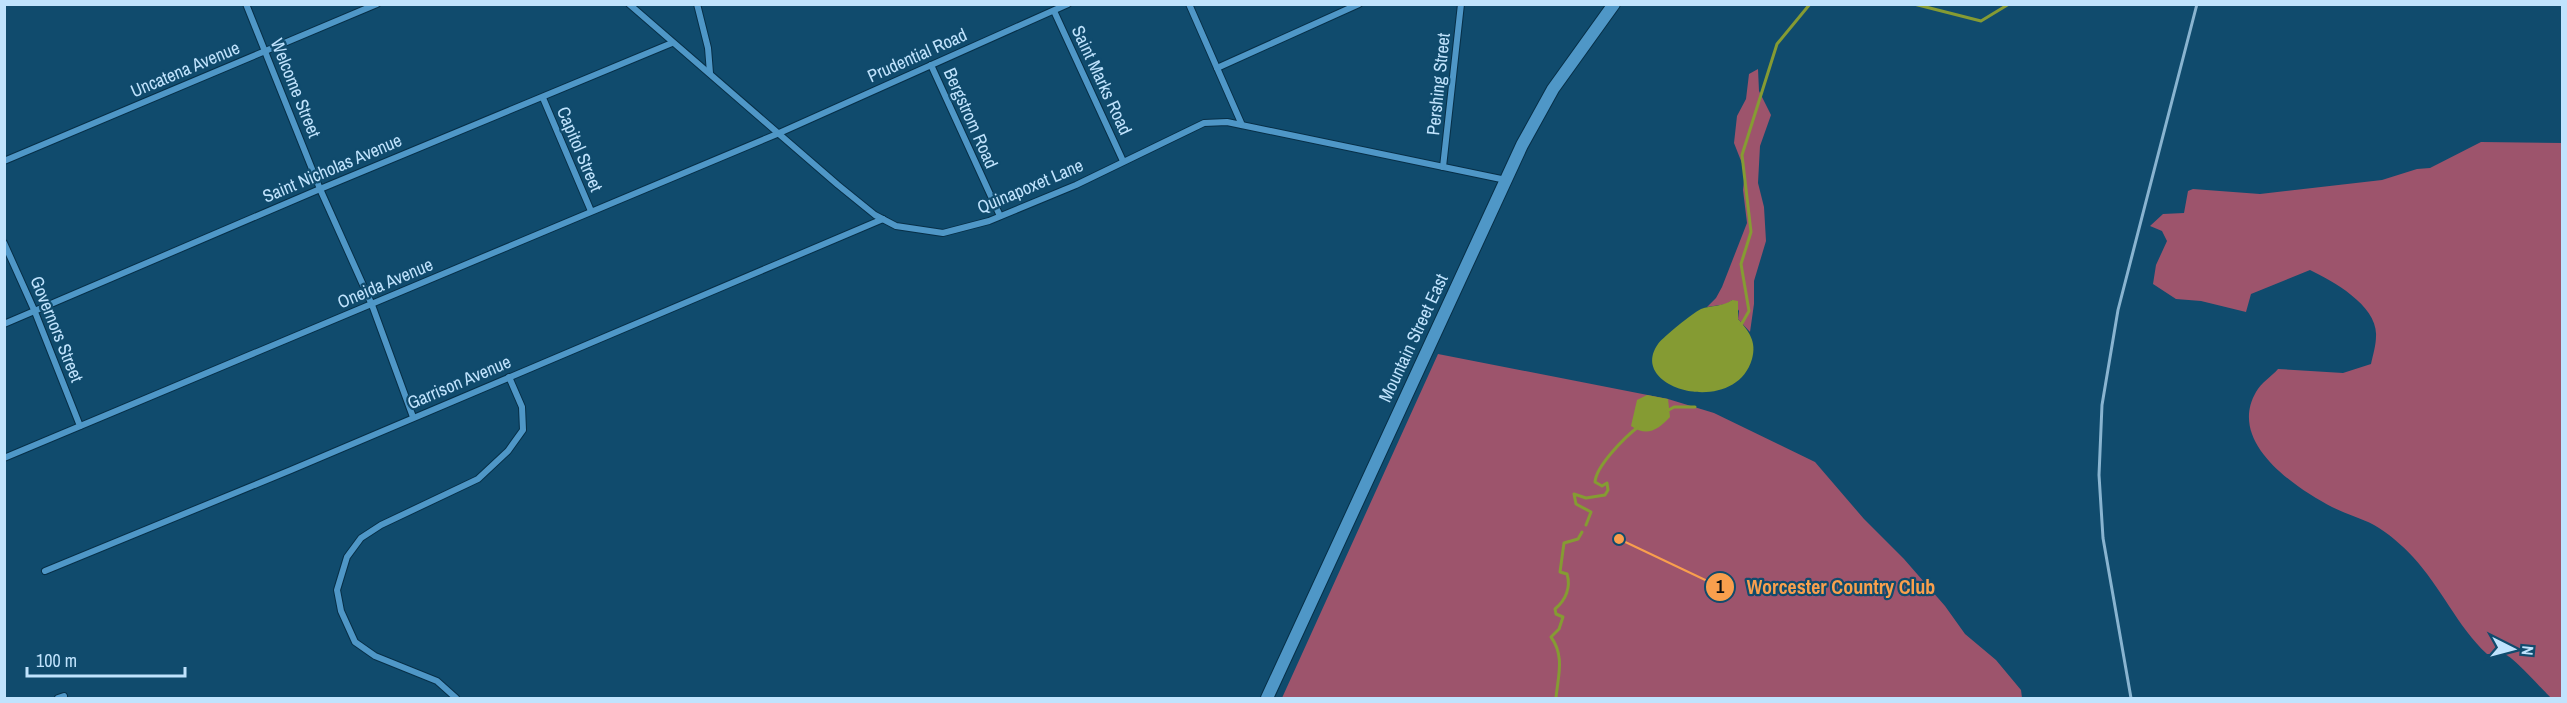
<svg xmlns="http://www.w3.org/2000/svg" width="2567" height="703" viewBox="0 0 2567 703" font-family="'Archivo Narrow',sans-serif">
	<style>
		.green { fill: #9d546c }
		.water { fill: #859b33 }
		.lines { fill: none; stroke-linecap: round; stroke-linejoin: round }
		.stream { stroke: #859b33; stroke-width: 3 }
		.minor-casing { stroke: #072f47; stroke-width: 8 }
		.secondary-casing { stroke: #072f47; stroke-width: 14 }
		.minor { stroke: #4f97c7; stroke-width: 6 }
		.secondary { stroke: #4f97c7; stroke-width: 12 }
		.rail { stroke: #89b4d0; stroke-width: 3 }
		.labels { text-anchor: middle; dominant-baseline: central; stroke-width: 4.5; stroke-linejoin: round; paint-order: stroke }
		.street-label { font-size: 18px; fill: #c0e3fd; stroke: #104b6d }
		.leader { fill: none; stroke: #f99f4d; stroke-width: 2 }
		.callout-dot { fill: #f99f4d; stroke: #104b6d; stroke-width: 2 }
		.mark-label { font-size: 18px; text-anchor: middle; font-weight: bold; fill: #111 }
		.callout-label { font-size: 20px; text-anchor: middle; font-weight: bold; fill: #f99f4d; stroke: #104b6d; stroke-width: 4.5; stroke-linejoin: round; paint-order: stroke }
	</style>
	<rect width="100%" height="100%" fill="#104b6d"/>
	<g class="green">
		<path d="M1758 69 1759 91 1771 115 1760 146 1758 183 1764 207 1766 241 1754 281V304L1750 332 1738 319 1739 311 1732 300 1727 304 1707 307 1716 298 1722 287 1747 223 1743 190 1745 171 1734 143 1737 116 1746 99 1749 74Z"/>
		<path d="M2481 142 2562 143V698H2551C2544 691 2512 656 2506 655 2501 653 2493 654 2487 654 2457 626 2441 587 2413 557 2403 546 2387 532 2374 525 2361 518 2346 514 2332 507 2294 487 2227 442 2256 392 2261 383 2272 376 2278 369L2343 373 2371 364C2373 355 2376 345 2376 336 2378 306 2333 281 2310 270L2251 294 2246 312 2201 301 2176 299 2153 284 2156 265 2167 241 2162 231 2150 226 2163 214 2184 213 2188 191 2193 189 2260 194 2382 180 2417 169 2430 168Z"/>
		<path d="M1438 354 1668 399 1714 413 1815 462 1864 519 1904 559 1945 606 1965 634 1996 660 2021 690 2022 698H1282Z"/>
	</g>
	<g class="water">
		<path d="M1732 300 1738 301V319C1749 331 1757 342 1752 359 1735 418 1626 389 1658 344 1664 336 1693 313 1701 309 1711 305 1723 307 1732 300Z"/>
		<path d="M1647 395 1668 399 1670 417C1658 430 1647 437 1631 426L1637 400Z"/>
	</g>
	<g class="lines">
		<g class="stream">
			<path d="M1914 4 1981 21 2009 4"/>
			<path d="M1741 325 1749 311 1741 264 1751 232 1742 155 1777 44 1810 4"/>
			<path d="M1667 411 1674 407H1695"/>
			<path d="M1586 525 1591 512 1576 504 1574 494 1586 498 1605 495 1608 490 1607 483 1602 486 1595 482C1596 466 1625 437 1638 427"/>
			<path d="M1556 698C1558 676 1565 656 1551 637L1559 629 1563 617 1556 614 1555 609C1566 600 1571 587 1567 574L1560 572 1564 543 1578 539 1582 532"/>
		</g>
		<defs>
			<g id="minor">
				<path d="M246 4 320 189 372 305 413 417"/>
				<path d="M629 4 838 185 875 215 896 226 943 233 989 221 1076 185 1204 123 1227 122 1506 180"/>
				<path d="M697 4 708 48 710 73"/>
				<path d="M1189 4 1242 125"/>
				<path d="M1054 11 1123 161"/>
				<path d="M931 65 1000 216"/>
				<path d="M1217 68 1359 4"/>
				<path d="M543 98 591 211"/>
				<path d="M4 161 377 4"/>
				<path d="M1443 167 1461 4"/>
				<path d="M4 243 35 312 80 426"/>
				<path d="M4 324 320 189 672 43"/>
				<path d="M4 458 777 134 1068 4"/>
				<path d="M45 571 291 470 883 219"/>
				<path d="M58 698 64 696"/>
				<path d="M456 698 437 681 375 656 355 642 341 611 337 590 347 557 361 538 381 525 478 479 508 451 523 430 522 407 509 377"/>
			</g>
			<path id="secondary" d="M1267 698 1522 145 1553 89 1614 4"/>
		</defs>
		<use href="#minor" class="minor-casing"/>
		<use href="#secondary" class="secondary-casing"/>
		<use href="#minor" class="minor"/>
		<use href="#secondary" class="secondary"/>
		<path class="rail" d="M2131 698 2103 538 2099 475 2102 405 2118 310 2197 4"/>
	</g>
	<g class="labels">
		<g class="street-label">
			<text transform="translate(917 55) rotate(-24)">Prudential Road</text>
			<text transform="translate(185 69) rotate(-23)">Uncatena Avenue</text>
			<text transform="translate(1102 80) rotate(65)">Saint Marks Road</text>
			<text transform="translate(1438 84) rotate(-84)">Pershing Street</text>
			<text transform="translate(296 88) rotate(68)">Welcome Street</text>
			<text transform="translate(971 118) rotate(66)">Bergstrom Road</text>
			<text transform="translate(580 149) rotate(67)">Capitol Street</text>
			<text transform="translate(332 168) rotate(-23)">Saint Nicholas Avenue</text>
			<text transform="translate(1030 186) rotate(-23)">Quinapoxet Lane</text>
			<text transform="translate(385 283) rotate(-23)">Oneida Avenue</text>
			<text transform="translate(57 329) rotate(68)">Governors Street</text>
			<text transform="translate(1413 338) rotate(-65)">Mountain Street East</text>
			<text transform="translate(459 382) rotate(-23)">Garrison Avenue</text>
		</g>
	</g>
	<path class="leader" d="M1619 539L1720 587"/>
	<g class="callout-dot">
		<circle cx="1619" cy="539" r="6"/>
		<circle cx="1720" cy="587" r="15"/>
	</g>
	<g class="mark-label">
		<text x="1720" y="593">1</text>
	</g>
	<g class="callout-label">
		<text x="1841" y="594">Worcester Country Club</text>
	</g>
	<rect width="2567" height="703" fill="none" stroke="#c0e3fd" stroke-width="12"/>
	<g transform="translate(2513 649) rotate(96)" stroke="#104b6d" stroke-width="4.5" paint-order="stroke">
	<path d="M0-4.5L10 22L0 15L-10 22Z" fill="#c0e3fd"/>
	<text y="-9" font-size="16" font-weight="bold" text-anchor="middle" fill="#c0e3fd">N</text>
	</g>
	<path d="M27 667v9h158v-9" fill="none" stroke="#c0e3fd" stroke-width="3"/>
	<text x="36" y="667" font-size="18" fill="#c0e3fd" stroke="#104b6d" stroke-width="4.5" paint-order="stroke">100 m</text>
</svg>
